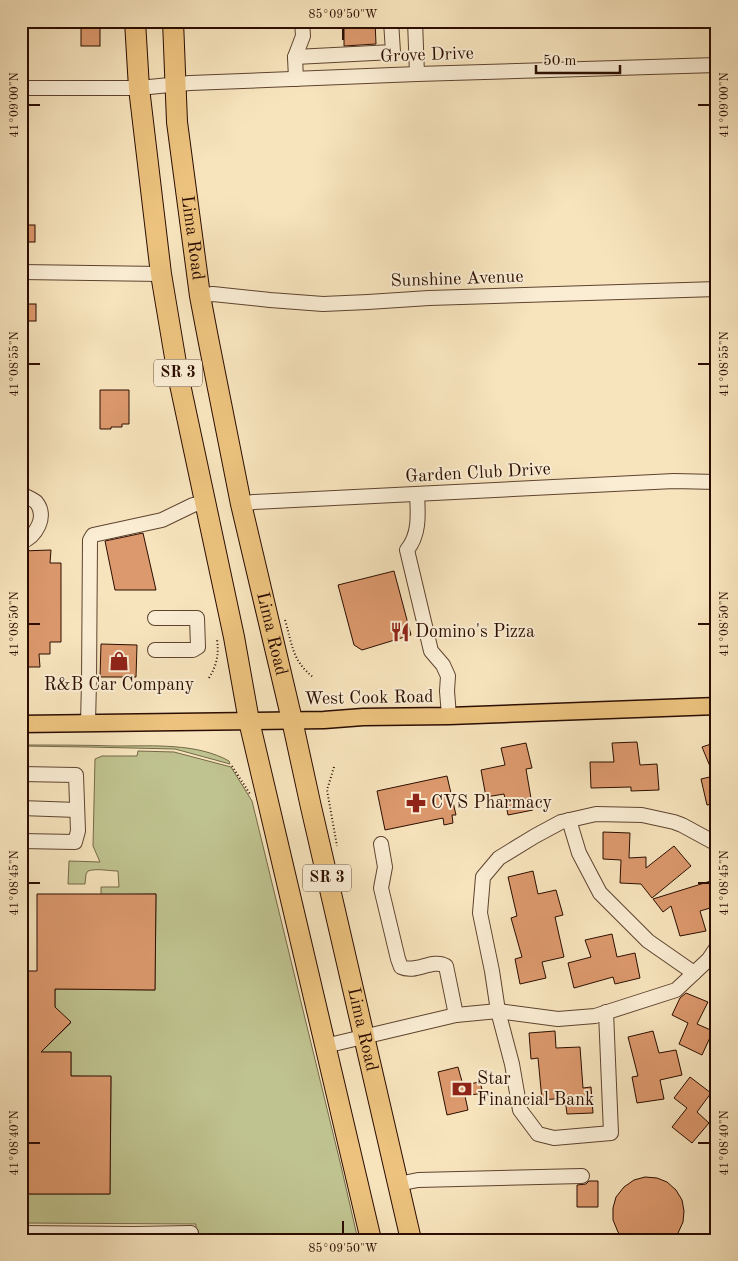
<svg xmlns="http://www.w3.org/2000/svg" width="738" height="1261" viewBox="0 0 738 1261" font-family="'Old Standard TT',serif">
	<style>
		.green { fill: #bfc38f; stroke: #756848 }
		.building { fill: #dc996d; stroke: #2b0d00 }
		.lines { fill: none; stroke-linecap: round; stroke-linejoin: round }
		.minor-casing { stroke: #5e432f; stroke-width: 16 }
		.major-casing { stroke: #2b0d00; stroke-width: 19 }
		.highway-casing { stroke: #2b0d00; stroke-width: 22 }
		.path { stroke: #2b0d00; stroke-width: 2; stroke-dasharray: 1 2.5; stroke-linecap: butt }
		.minor { stroke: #faedd4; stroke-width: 14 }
		.major { stroke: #ecc27e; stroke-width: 16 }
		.highway { stroke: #ecc27e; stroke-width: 20 }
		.ticks { fill: none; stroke: #2b0d00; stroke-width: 2 }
		.labels { text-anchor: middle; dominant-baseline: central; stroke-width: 4; stroke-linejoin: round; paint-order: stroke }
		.shield { fill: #faedd4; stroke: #695040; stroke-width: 1 }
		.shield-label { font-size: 16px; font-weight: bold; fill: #2b0d00 }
		.street-label { font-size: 18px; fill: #2b0d00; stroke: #faedd4 }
		.poi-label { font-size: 18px; fill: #2b0d00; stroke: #faedd4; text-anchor: start }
		.neatline { fill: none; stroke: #2b0d00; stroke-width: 2 }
		.ticks-label { font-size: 12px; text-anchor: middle; fill: #2b0d00 }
	</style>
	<rect width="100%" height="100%" fill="#f7e4bd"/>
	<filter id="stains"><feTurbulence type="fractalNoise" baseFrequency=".004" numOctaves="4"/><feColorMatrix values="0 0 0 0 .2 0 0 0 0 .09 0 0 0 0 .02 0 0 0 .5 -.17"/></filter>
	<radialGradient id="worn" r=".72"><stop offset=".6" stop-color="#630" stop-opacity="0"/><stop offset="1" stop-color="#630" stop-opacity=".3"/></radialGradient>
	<g class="green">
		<path d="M21 745C53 745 85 745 117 746 153 746 197 743 229 761L230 764 175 749 88 747 21 746Z"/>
		<path d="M138 751 174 752 231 767 252 801 341 1166 358 1240H195L196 1224 23 1223V1194H110L111 1077 71 1076V1052H41L71 1023 55 1007V989L155 990 156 894 101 895V887H119L118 871C108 871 97 868 88 871L86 874 85 884H68L69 861 100 862 93 846 95 759 102 756H137Z"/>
	</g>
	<g class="building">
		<rect x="81" y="21" width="19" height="25"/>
		<path d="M344 21H375L376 44 344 46Z"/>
		<rect x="21" y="225" width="14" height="17"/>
		<rect x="21" y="304" width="15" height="17"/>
		<path d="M100 390H129V424H122V427H111V429H100Z"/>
		<path d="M143 533 156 590H115L105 541Z"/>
		<path d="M51 550 50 563H61V642H50V654H39L40 667H21V551Z"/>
		<path d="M394 571 411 635 362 650 354 645 338 585Z"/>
		<path d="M101 644 137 645 136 677H100Z"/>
		<path d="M637 742 640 765 657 764 659 790 631 791V787L591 788 590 762H614L612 743Z"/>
		<path d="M717 742V803L707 805 701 779 714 776 702 747Z"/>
		<path d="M526 743 532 768 526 769 533 810 508 815 504 794 486 797 481 770 505 765 501 748Z"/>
		<path d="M447 776 456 815H452L453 823 444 825 443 818 385 830 377 791Z"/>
		<path d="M603 832 630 833 629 858 646 857V868L674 846 691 866 652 898 641 884 620 883 621 860 603 859Z"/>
		<path d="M533 871 538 894 556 890 563 915 555 917 564 957 542 962 546 978 520 984 515 959 522 957 511 918 517 916 508 877Z"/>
		<path d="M714 880 717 890V906L700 911 706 931 680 936 671 906 663 912 653 899Z"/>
		<path d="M37 894H156L155 990 55 989V1007L71 1022 41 1052H71V1076H111L110 1194H21V971H37Z"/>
		<path d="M612 934 617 957 635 953 640 978 615 984 613 977 574 988 568 963 591 957 585 940Z"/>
		<path d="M686 993 708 1002 697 1024 713 1031 702 1055 679 1044 688 1023 672 1015 680 998Z"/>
		<path d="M555 1031 556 1048 580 1047 583 1088 591 1087 593 1113 567 1114 565 1098 542 1100 538 1058 531 1059 529 1033Z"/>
		<path d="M653 1031 659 1053 676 1050 682 1075 660 1080 664 1099 637 1103 632 1077 638 1076 628 1037Z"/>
		<path d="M458 1067 463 1085 480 1082 483 1093 465 1096 468 1110 447 1115 438 1072Z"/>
		<path d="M690 1077 711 1093 697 1112 709 1123 692 1143 672 1127 687 1108 674 1098Z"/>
		<path d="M645 1177 657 1178 667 1182 676 1190 682 1200 684 1211 683 1222 678 1233 671 1240H625L618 1232 613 1220V1208L616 1197 624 1187 634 1180Z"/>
		<path d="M589 1181H598V1207H577V1185L586 1184Z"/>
	</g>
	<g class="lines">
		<defs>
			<g id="minor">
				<path d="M415 21 417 74"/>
				<path d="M295 57 393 52 391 21"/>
				<path d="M296 79 295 57 303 36 302 21"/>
				<path d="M21 88H139L190 83 417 74 717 65"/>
				<path d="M21 272 161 274"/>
				<path d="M200 296 213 294 270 300 323 304 368 302 429 298 717 289"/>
				<path d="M21 494C25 496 32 499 36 502 48 516 36 537 21 542"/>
				<path d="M417 494C418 514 420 534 407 550L431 651 443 665 448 676 447 691 449 716"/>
				<path d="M241 504 254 502 674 481 717 482"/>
				<path d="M155 618H197L198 647 193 650H155"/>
				<path d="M88 723 89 682 90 540 93 535 162 520 193 505 206 502"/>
				<path d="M21 774 76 775 78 831 75 842 21 841"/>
				<path d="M21 808 77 810"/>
				<path d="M569 820 579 853 600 893 648 941 694 973"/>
				<path d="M381 844 385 867 381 888 398 959 401 967C416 974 432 958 446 966L456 1015"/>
				<path d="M606 1012 611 1133 554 1138 538 1134 520 1110 512 1064 498 1011 492 971 480 913 483 877 499 858 535 836 561 822 596 814 642 815 674 822 682 825 717 844"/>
				<path d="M325 1046 456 1015 498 1011 558 1019 595 1016 676 990 709 959 717 947"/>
				<path d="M398 1184 418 1180 582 1176"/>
				<path d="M21 1233 134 1234 191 1233 190 1240"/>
			</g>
			<path id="major" d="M21 724 324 720 363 717 449 716 717 706"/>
			<g id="highway">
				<path d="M135 21 139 88 161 274 178 375 234 637 249 721 371 1240"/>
				<path id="s1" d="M173 21 177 122 200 296 208 338 241 504 292 720 311 807 411 1240"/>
			</g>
		</defs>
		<use href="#minor" class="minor-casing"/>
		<use href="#major" class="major-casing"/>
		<use href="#highway" class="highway-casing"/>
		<g class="path">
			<path d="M285 620C292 643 292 661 313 677"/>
			<path d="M209 678C217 665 219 654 217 639"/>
			<path d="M232 766 250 794"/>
			<path d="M334 767 327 790 337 846"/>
		</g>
		<use href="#minor" class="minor"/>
		<use href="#major" class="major"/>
		<use href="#highway" class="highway"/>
	</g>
	<path class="ticks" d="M343 28V40M28 105H40M698 105H710M28 364H40M698 364H710M28 624H40M698 624H710M28 883H40M698 883H710M28 1143H40M698 1143H710M343 1221V1234"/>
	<defs>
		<symbol id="restaurant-bare" viewBox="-9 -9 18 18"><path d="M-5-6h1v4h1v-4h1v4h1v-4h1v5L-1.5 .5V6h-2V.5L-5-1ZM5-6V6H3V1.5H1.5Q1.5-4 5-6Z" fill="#8f2418" stroke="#faedd4" stroke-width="2.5" paint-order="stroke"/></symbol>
		<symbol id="shop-bare" viewBox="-9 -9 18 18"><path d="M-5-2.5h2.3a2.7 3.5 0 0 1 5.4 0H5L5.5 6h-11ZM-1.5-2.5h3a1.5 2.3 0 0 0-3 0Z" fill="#8f2418" stroke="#faedd4" stroke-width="2.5" paint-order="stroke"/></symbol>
		<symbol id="pharmacy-bare" viewBox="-9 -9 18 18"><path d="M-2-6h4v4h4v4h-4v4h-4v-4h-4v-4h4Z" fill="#8f2418" stroke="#faedd4" stroke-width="2.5" paint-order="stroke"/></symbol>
		<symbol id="bank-bare" viewBox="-9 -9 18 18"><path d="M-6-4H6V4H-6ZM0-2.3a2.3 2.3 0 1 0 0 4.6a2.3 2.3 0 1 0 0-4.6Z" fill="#8f2418" stroke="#faedd4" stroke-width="2.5" paint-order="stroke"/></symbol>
	</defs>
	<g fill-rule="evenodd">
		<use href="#restaurant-bare" x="386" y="618" width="28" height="28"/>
		<use href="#shop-bare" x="105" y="647" width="28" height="28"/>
		<use href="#pharmacy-bare" x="402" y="789" width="28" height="28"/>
		<use href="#bank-bare" x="448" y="1075" width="28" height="28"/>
	</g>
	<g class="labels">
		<g class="shield">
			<rect x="154" y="359.5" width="48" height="27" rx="4"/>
			<rect x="303" y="864.5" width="48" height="27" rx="4"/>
		</g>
		<g class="shield-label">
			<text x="178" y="373">SR 3</text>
			<text x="327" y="878">SR 3</text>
		</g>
		<g class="street-label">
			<text transform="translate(427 55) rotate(-2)">Grove Drive</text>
			<text stroke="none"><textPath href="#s1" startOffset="218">Lima Road</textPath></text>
			<text transform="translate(457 279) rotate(-2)">Sunshine Avenue</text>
			<text transform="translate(478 473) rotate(-3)">Garden Club Drive</text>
			<text stroke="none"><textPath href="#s1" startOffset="622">Lima Road</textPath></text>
			<text transform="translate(369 698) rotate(-1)">West Cook Road</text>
			<text stroke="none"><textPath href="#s1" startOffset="1028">Lima Road</textPath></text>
		</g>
		<g class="poi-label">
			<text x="415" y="632">Domino's Pizza</text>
			<text x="119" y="685" text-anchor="middle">R&amp;B Car Company</text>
			<text x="431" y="803">CVS Pharmacy</text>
			<text x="477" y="1079">Star<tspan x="477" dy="21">Financial Bank</tspan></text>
		</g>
	</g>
	<rect width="738" height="1261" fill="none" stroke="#f7e4bd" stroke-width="55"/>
	<path d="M536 65v8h84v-8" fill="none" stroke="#2b0d00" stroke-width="2.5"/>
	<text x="543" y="65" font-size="15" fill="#2b0d00" stroke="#faedd4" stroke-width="4" paint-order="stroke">50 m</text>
	<rect x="28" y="28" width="682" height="1206" class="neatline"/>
	<g class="ticks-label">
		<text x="343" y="18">85°09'50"W</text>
		<text transform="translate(14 105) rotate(-90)" y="4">41°09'00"N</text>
		<text transform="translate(724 105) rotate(-90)" y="4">41°09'00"N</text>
		<text transform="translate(14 364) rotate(-90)" y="4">41°08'55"N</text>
		<text transform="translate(724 364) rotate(-90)" y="4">41°08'55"N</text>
		<text transform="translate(14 624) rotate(-90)" y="4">41°08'50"N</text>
		<text transform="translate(724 624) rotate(-90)" y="4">41°08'50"N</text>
		<text transform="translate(14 883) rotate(-90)" y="4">41°08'45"N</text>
		<text transform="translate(724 883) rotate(-90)" y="4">41°08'45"N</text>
		<text transform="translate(14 1143) rotate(-90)" y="4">41°08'40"N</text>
		<text transform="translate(724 1143) rotate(-90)" y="4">41°08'40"N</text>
		<text x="343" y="1252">85°09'50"W</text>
	</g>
	<rect width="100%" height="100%" filter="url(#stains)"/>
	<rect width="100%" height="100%" fill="url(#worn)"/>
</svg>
